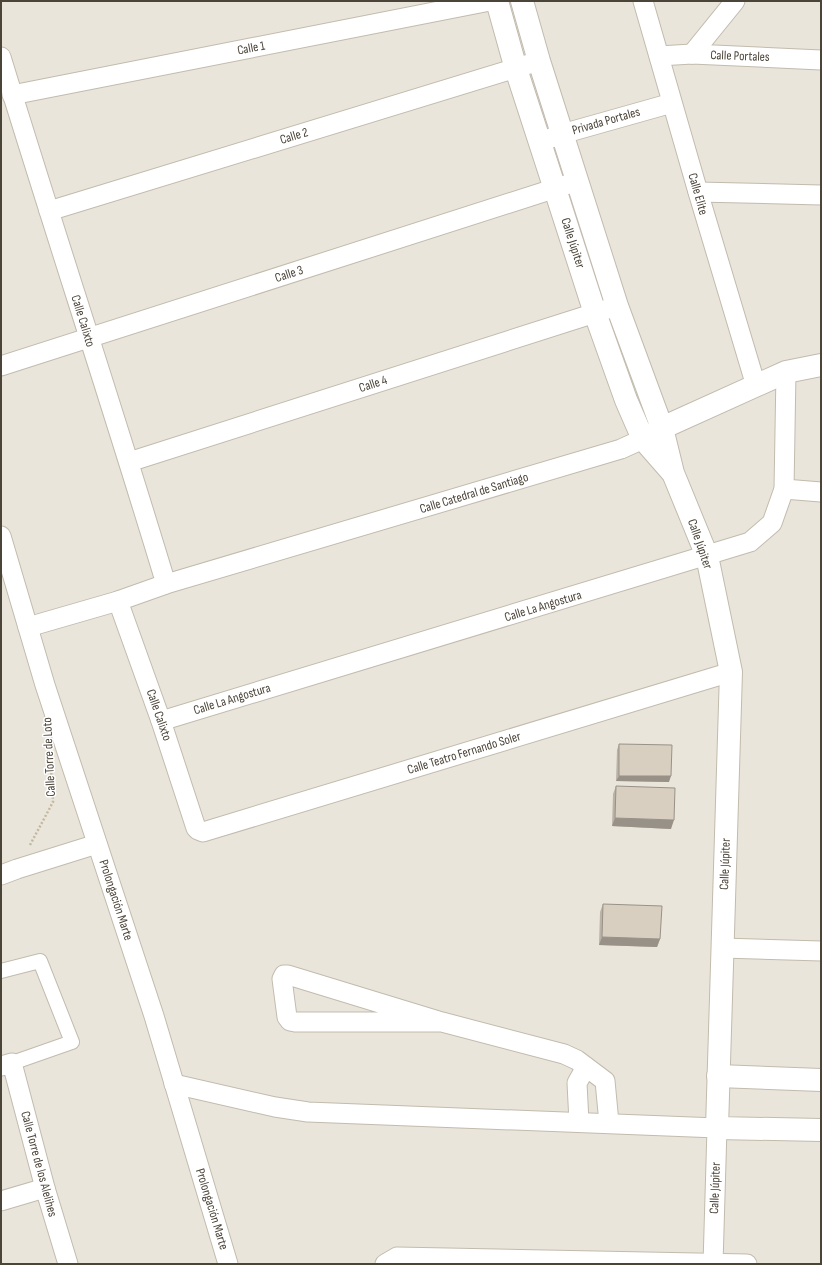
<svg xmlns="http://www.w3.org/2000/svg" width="822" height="1265" viewBox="0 0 822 1265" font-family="'Sofia Sans Condensed',sans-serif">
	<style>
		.residential { fill: #eae5da }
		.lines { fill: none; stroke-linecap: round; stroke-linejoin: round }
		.pedestrian-casing { stroke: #c2bbae; stroke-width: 16 }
		.minor-casing { stroke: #c2bbae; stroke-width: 21 }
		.tertiary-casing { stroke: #c2bbae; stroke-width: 24 }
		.path { stroke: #c4b79f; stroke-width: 2.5; stroke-dasharray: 2 2; stroke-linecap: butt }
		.pedestrian { stroke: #fff; stroke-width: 14 }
		.minor { stroke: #fff; stroke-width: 19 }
		.tertiary { stroke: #fff; stroke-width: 22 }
		.wall { fill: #bab2a6 }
		.shaded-wall { fill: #979187 }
		.building { fill: #d8cfc1; stroke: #979187 }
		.labels { text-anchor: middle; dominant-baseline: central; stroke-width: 3; stroke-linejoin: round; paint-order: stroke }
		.street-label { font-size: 13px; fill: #4b4439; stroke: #fff }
	</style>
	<rect width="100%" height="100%" fill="#f6f3ec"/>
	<rect class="residential" x="1" y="1" width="820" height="1263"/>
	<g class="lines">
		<defs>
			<path id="pedestrian" d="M1 971 40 961 72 1042 12 1063"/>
			<g id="minor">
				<path d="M643 1 698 192 756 386"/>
				<path d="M692 54 735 1"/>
				<path d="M659 56 692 54 821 60"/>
				<path d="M1 57C55 234 113 408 166 584"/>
				<path d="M12 95 490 1"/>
				<path d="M540 142 562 134 672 103"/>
				<path d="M698 192 821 195"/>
				<path d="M49 211 539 61"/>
				<path d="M1 366 578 181"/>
				<path d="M129 462 617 306"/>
				<path d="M784 489 821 492"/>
				<path d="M1 536 45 685 154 1016 228 1264"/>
				<path d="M118 601 161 721 196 828 198 830 203 832 731 672"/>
				<path d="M28 627 118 601 166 584 621 449 643 439"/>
				<path d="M161 721 750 542 772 523 784 489 786 372"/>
				<path d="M1 875 17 869 97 844"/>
				<path d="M722 948 821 951"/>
				<path d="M442 1022H295L290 1021 287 1017 282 979 284 975H288L442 1022 564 1054 577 1060 605 1081 609 1123"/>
				<path d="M1 1066 12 1063 45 1188 68 1264"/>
				<path d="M174 1084 275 1107 308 1112 717 1128 713 1264"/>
				<path d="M579 1122 577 1083 586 1067"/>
				<path d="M1 1201 45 1188"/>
				<path d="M385 1264 397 1257 747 1264"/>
			</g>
			<g id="tertiary">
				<path d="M497 1 516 69 555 189 595 313 626 400 643 439 671 471"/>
				<path d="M522 1 539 61 617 306 662 428 673 473 707 556 731 672 717 1128 821 1130"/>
				<path d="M649 436 662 428 786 372 821 365"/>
				<path d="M718 1076 821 1080"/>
			</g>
		</defs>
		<use href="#pedestrian" class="pedestrian-casing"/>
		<use href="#minor" class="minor-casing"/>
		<use href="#tertiary" class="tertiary-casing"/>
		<path class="path" d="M30 845 53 802 51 769"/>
		<use href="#pedestrian" class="pedestrian"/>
		<use href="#minor" class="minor"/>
		<use href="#tertiary" class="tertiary"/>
	</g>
	<g class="wall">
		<path d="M619 744 669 782 616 781 617 750Z"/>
		<path d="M616 786 671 829 612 826 613 794Z"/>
		<path d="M603 904 660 939 657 947 599 945 600 912Z"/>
	</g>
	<g class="shaded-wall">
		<path d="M619 776H671L669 782 616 781Z"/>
		<path d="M615 818 674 820 671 829 612 826Z"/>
		<path d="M602 937 660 939 657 947 599 945Z"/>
	</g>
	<g class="building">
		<path d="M619 744 672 745 671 776H619Z"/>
		<path d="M616 786 675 788 674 820 615 818Z"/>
		<path d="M603 904 662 906 660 939 602 937Z"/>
	</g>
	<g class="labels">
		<g class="street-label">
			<text transform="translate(251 48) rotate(-11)">Calle 1</text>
			<text transform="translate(740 56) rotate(2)">Calle Portales</text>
			<text transform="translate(606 121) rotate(-16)">Privada Portales</text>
			<text transform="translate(294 136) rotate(-17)">Calle 2</text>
			<text transform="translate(698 194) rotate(74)">Calle Elite</text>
			<text transform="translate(573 243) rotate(72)">Calle Júpiter</text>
			<text transform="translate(289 274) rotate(-18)">Calle 3</text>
			<text transform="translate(83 321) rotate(73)">Calle Calixto</text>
			<text transform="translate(373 384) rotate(-18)">Calle 4</text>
			<text transform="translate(474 493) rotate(-17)">Calle Catedral de Santiago</text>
			<text transform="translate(700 544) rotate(71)">Calle Júpiter</text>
			<text transform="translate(543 606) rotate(-17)">Calle La Angostura</text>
			<text transform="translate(232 699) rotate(-17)">Calle La Angostura</text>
			<text transform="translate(159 715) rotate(71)">Calle Calixto</text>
			<text transform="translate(464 753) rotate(-17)">Calle Teatro Fernando Soler</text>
			<text transform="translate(49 757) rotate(-93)">Calle Torre de Loto</text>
			<text transform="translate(725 864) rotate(-88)">Calle Júpiter</text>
			<text transform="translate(116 900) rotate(72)">Prolongación Marte</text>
			<text transform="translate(39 1164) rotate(75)">Calle Torre de los Alelihes</text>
			<text transform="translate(715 1188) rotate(-88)">Calle Júpiter</text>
			<text transform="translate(212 1209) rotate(73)">Prolongación Marte</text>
		</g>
	</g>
	<rect width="822" height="1265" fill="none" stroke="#4b4439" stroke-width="4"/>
</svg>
